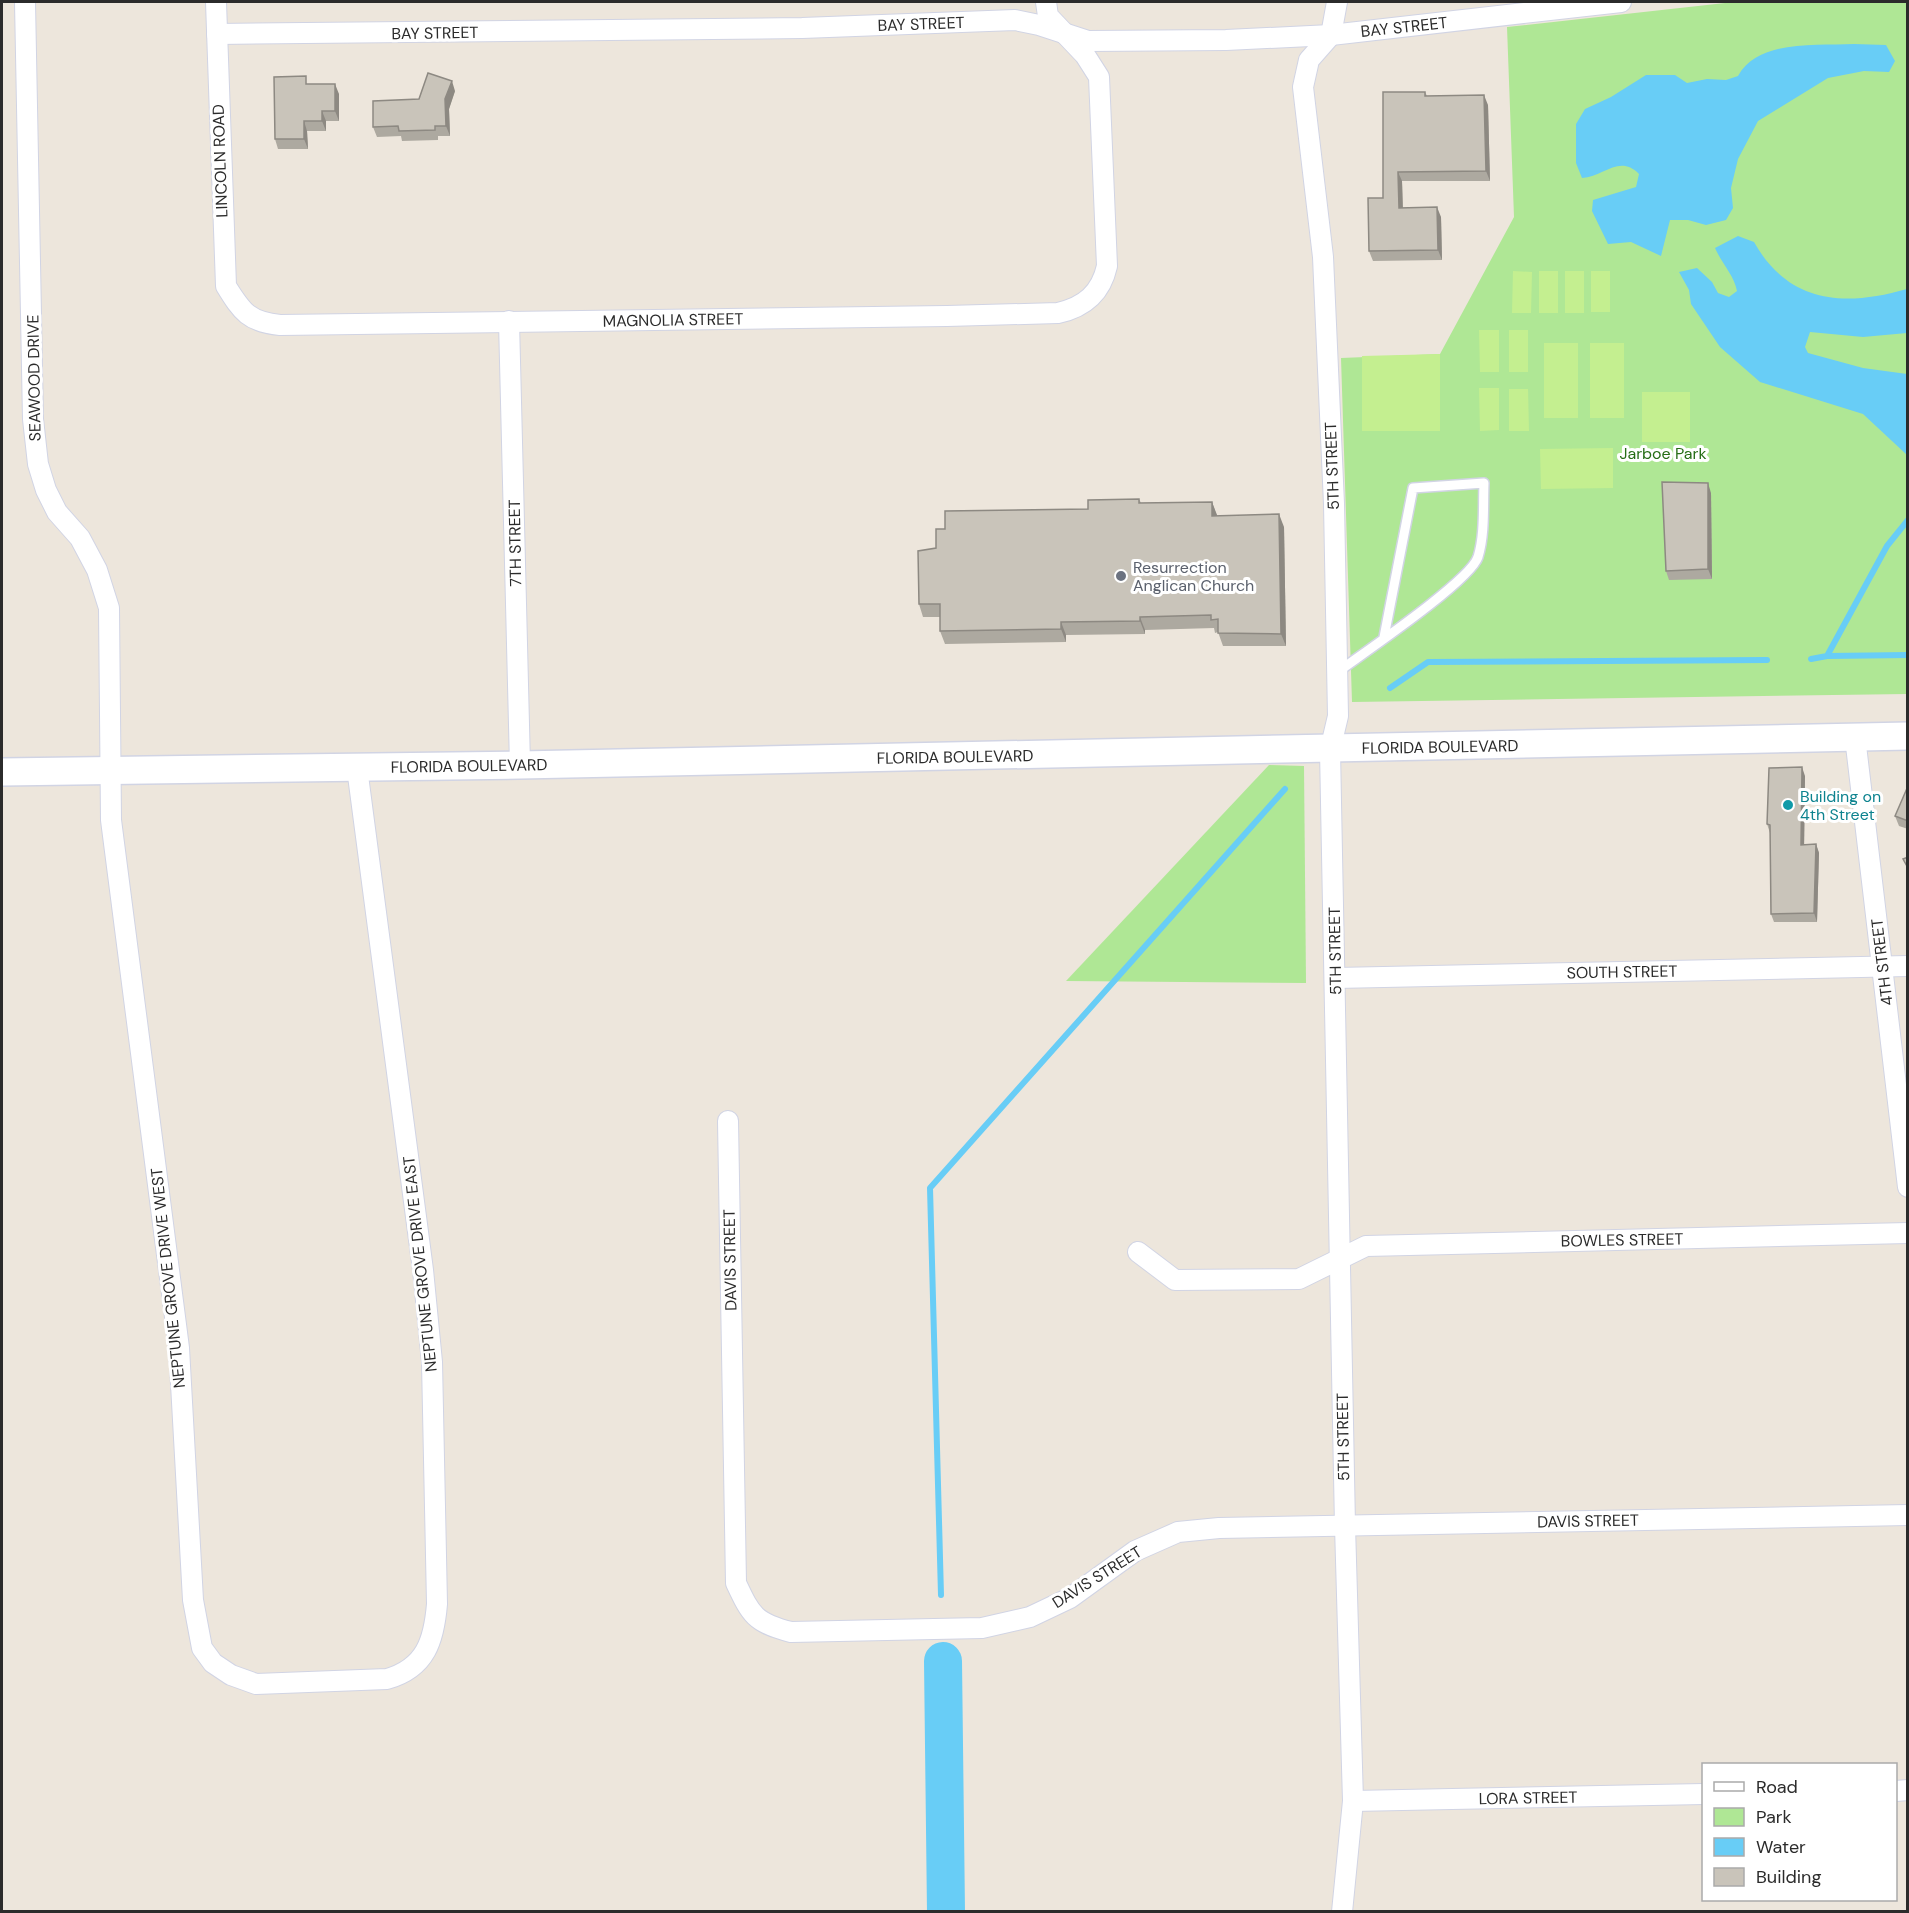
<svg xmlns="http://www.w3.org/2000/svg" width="1909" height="1913" viewBox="0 0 1909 1913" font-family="'DM Sans',sans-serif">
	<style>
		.green { fill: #afe795 }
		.pitch { fill: #c4ef90 }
		.water { fill: #68cdf6 }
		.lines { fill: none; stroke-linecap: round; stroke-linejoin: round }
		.stream { stroke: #68cdf6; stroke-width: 6 }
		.river { stroke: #68cdf6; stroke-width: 38 }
		.lane-casing { stroke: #d1d4e4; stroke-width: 12 }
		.street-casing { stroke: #d1d4e4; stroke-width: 22 }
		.secondary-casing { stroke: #d1d4e4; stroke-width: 30 }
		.lane { stroke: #fff; stroke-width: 9 }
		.street { stroke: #fff; stroke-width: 20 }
		.secondary { stroke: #fff; stroke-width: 27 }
		.wall { fill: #ada9a0 }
		.shaded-wall { fill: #8d8982 }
		.building { fill: #c9c4ba; stroke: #8d8982; stroke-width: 1.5 }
		.worship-dot { fill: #6b7280; stroke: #fff; stroke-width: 2 }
		.culture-dot { fill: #0f9aa8; stroke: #fff; stroke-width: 2 }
		.labels { text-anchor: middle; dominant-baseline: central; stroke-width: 6; stroke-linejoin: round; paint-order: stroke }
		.street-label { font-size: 16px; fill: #2b2b2b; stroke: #fff }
		.park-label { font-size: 16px; fill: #266d16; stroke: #fff }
		.worship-label { font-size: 16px; fill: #5b616d; stroke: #fff; text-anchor: start }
		.culture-label { font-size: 16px; fill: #0d838f; stroke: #fff; text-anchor: start }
	</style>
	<rect width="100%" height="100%" fill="#ede6dc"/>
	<g class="green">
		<path d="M1734 2H1907V694L1352 702 1341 358 1440 354 1514 217 1507 27Z"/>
		<path d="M1269 765 1304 766 1306 983 1066 981Z"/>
	</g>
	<g class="pitch">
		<path d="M1513 271 1532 272 1531 313H1512Z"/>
		<rect x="1539" y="271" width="19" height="42"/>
		<rect x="1565" y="271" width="19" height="42"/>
		<rect x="1591" y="271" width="19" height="41"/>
		<path d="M1479 330H1499V372H1480Z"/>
		<rect x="1509" y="330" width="19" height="42"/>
		<rect x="1544" y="343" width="34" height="75"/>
		<rect x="1590" y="343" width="34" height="75"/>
		<path d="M1440 354V431H1362V356Z"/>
		<path d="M1479 388H1499V430L1480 431Z"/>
		<path d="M1509 389H1528L1529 431H1509Z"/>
		<rect x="1642" y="392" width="48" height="50"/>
		<path d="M1613 448V488L1541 489 1540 449Z"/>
	</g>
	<g class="water">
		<path d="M1854 44 1886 45 1895 61 1889 72 1864 71 1828 78 1758 121 1738 159 1731 188 1733 208 1726 220 1706 225 1688 220H1670L1661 256 1631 242 1608 244 1592 211 1593 200 1636 187 1639 174C1619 154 1604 177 1582 178L1576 163V124L1585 109 1611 97 1646 75H1675L1687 83 1707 79 1726 80 1738 76C1759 39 1816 46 1854 44Z"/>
		<path d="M1738 236 1754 242C1789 304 1844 307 1907 289V333L1863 337 1810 332 1805 347 1808 353 1863 368 1907 374V455L1863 414 1760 382 1720 347 1691 304 1689 290 1679 272 1697 268 1712 282 1718 293 1729 297 1737 291C1734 275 1722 264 1715 248Z"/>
	</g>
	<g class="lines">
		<g class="stream">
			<path d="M1827 656 1908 655"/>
			<path d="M1811 659 1827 656 1887 546 1908 520"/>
			<path d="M1390 688 1428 662 1767 660"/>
			<path d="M941 1595 930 1188 1285 789"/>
		</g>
		<path class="river" d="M943 1661 946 1912"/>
		<defs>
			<path id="lane" d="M1339 671C1365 652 1470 581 1478 557 1485 534 1483 507 1484 483L1413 488 1384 637"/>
			<g id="street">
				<path d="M25 2 33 419 38 464 46 490 57 512 80 538 97 570 109 608 111 820 179 1348 193 1600 202 1648 213 1663 231 1675 256 1684 387 1679C426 1668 434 1640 437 1604L432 1362 423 1270 357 768"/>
				<path d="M216 2 226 286C242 312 249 322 280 325L947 316 1058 313C1085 307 1101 293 1107 266L1099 77 1085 55 1048 16 1046 2"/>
				<path d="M1337 2 1331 35 1309 60 1303 87 1323 257 1334 504 1338 716 1330 750 1345 1526 1353 1801 1342 1912"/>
				<path d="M217 34 802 28 1015 20 1039 25 1088 41 1226 40 1331 35 1621 2"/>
				<path d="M509 321 520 765"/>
				<path d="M1855 737 1908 1187"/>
				<path d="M1336 978 1908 966"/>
				<path d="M728 1121 736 1583C751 1615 755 1623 791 1632L982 1628 1030 1617 1070 1598 1135 1551 1178 1532 1219 1528 1908 1515"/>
				<path d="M1138 1252 1175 1280 1299 1279 1366 1246 1908 1233"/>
				<path d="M1896 1791 1908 1790"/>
				<path d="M1353 1801 1704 1794"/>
			</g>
			<path id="secondary" d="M2 772 520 765 1908 736"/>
		</defs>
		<use href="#lane" class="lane-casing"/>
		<use href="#street" class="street-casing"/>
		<use href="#secondary" class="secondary-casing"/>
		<use href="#lane" class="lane"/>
		<use href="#street" class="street"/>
		<use href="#secondary" class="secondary"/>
	</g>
	<g class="wall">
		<path d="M309 84 339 94V121H326V131H307L308 149H278L275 139Z"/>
		<path d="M455 91 449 109 450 136H438V140L402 141 401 136 377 137 373 127Z"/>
		<path d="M1425 92 1427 96 1488 105 1490 181H1402L1403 208 1441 217 1442 260 1373 261 1369 251 1383 198Z"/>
		<path d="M1711 493 1712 579 1669 580 1666 571Z"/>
		<path d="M1139 499 1141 503 1212 502 1217 516 1284 527 1286 646H1223L1218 632 1215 633 1214 628 1145 630V634L1066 635V642L945 644 940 631V617H923L919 604 936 548 945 529 1088 509Z"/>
		<path d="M1805 776 1804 845 1816 844 1819 853 1817 922H1774L1771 914 1770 833 1767 824Z"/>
		<path d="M1908 786V829L1899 826 1895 816Z"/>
	</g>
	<g class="shaded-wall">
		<path d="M452 81 455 91 449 109 450 136 446 126 445 99Z"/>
		<path d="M335 84 339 94V121L335 111Z"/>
		<path d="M1484 95 1488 105 1490 181 1486 171Z"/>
		<path d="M322 111 326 121V131L322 121Z"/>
		<path d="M304 121 307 131 308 149 304 139Z"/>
		<path d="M1398 172 1402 181 1403 218 1399 208Z"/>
		<path d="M1437 207 1441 217 1442 260 1438 250Z"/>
		<path d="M1708 483 1711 493 1712 579 1708 569Z"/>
		<path d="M1212 502 1217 515V529L1212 516Z"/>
		<path d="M1279 514 1284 527 1286 646 1281 634Z"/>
		<path d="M1140 617 1145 630V634L1140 621Z"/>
		<path d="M1061 622 1066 635V642L1061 629Z"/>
		<path d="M1802 767 1805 776 1804 853 1801 845Z"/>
		<path d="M1816 844 1819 853 1817 922 1814 913Z"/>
	</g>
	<g class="building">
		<path d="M428 73 452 81 445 99 446 126H435V130L399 131 398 126 373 127V101L419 99Z"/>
		<path d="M306 76V84H335V111H322V121H304V139H275L274 77Z"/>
		<path d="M1383 92H1425V96L1484 95 1486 171 1398 172 1399 208 1437 207 1438 250 1369 251 1368 198H1383Z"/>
		<path d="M1662 482 1708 483V569L1666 571Z"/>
		<path d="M1139 499V503L1212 502V516L1279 514 1281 634 1218 633V619L1211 620V615L1140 617V621L1061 622V629L940 631V604H919L918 551 936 548V529H945V511L1088 509V500Z"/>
		<path d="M1802 767 1801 845 1816 844 1814 913 1771 914 1770 825 1767 824 1769 768Z"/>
		<path d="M1908 786V821L1895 816Z"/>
		<path d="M1908 857V868L1903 859Z"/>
	</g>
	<circle class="worship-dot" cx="1121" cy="576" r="6"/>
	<circle class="culture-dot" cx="1788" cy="805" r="6"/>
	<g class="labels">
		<g class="street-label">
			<text transform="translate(921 24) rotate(-2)">BAY STREET</text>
			<text transform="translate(1404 27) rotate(-6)">BAY STREET</text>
			<text transform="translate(435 33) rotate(-1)">BAY STREET</text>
			<text transform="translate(220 161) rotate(-92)">LINCOLN ROAD</text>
			<text transform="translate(673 320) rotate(-1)">MAGNOLIA STREET</text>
			<text transform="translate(34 378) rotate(-91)">SEAWOOD DRIVE</text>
			<text transform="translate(1332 466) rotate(-92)">5TH STREET</text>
			<text transform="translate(515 543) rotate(-91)">7TH STREET</text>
			<text transform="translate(1440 747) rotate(-1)">FLORIDA BOULEVARD</text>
			<text transform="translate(955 757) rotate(-1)">FLORIDA BOULEVARD</text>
			<text transform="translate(469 766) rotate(-1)">FLORIDA BOULEVARD</text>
			<text transform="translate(1335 951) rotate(-91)">5TH STREET</text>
			<text transform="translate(1882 962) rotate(-97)">4TH STREET</text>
			<text transform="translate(1622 972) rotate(-1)">SOUTH STREET</text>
			<text transform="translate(1622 1240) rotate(-1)">BOWLES STREET</text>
			<text transform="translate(730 1260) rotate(-91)">DAVIS STREET</text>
			<text transform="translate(420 1264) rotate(-96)">NEPTUNE GROVE DRIVE EAST</text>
			<text transform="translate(168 1278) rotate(-96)">NEPTUNE GROVE DRIVE WEST</text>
			<text transform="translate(1343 1437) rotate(-91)">5TH STREET</text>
			<text transform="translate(1588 1521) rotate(-1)">DAVIS STREET</text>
			<text transform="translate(1097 1577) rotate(-32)">DAVIS STREET</text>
			<text transform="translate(1528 1798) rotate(-1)">LORA STREET</text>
		</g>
		<g class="park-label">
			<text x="1663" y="453">Jarboe Park</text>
		</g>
		<g class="worship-label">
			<text x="1133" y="567">Resurrection<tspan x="1133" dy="18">Anglican Church</tspan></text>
		</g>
		<g class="culture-label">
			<text x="1800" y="796">Building on<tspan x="1800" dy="18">4th Street</tspan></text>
		</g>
	</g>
	<rect width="1909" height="1913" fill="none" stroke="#2b2b2b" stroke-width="6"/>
	<rect x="1702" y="1763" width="195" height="138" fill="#ffffff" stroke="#aaaaaa" stroke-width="1.5"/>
	<rect x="1714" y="1782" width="30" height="9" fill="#ffffff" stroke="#aaaaaa" stroke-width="1.5"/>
	<text x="1756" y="1793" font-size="18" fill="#2b2b2b">Road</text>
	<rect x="1714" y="1808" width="30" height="18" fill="#afe795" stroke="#aaaaaa" stroke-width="1.5"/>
	<text x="1756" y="1823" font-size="18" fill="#2b2b2b">Park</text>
	<rect x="1714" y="1838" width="30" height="18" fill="#68cdf6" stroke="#aaaaaa" stroke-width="1.5"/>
	<text x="1756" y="1853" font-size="18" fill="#2b2b2b">Water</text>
	<rect x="1714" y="1868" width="30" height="18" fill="#c9c4ba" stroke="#aaaaaa" stroke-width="1.5"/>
	<text x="1756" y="1883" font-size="18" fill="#2b2b2b">Building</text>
</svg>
